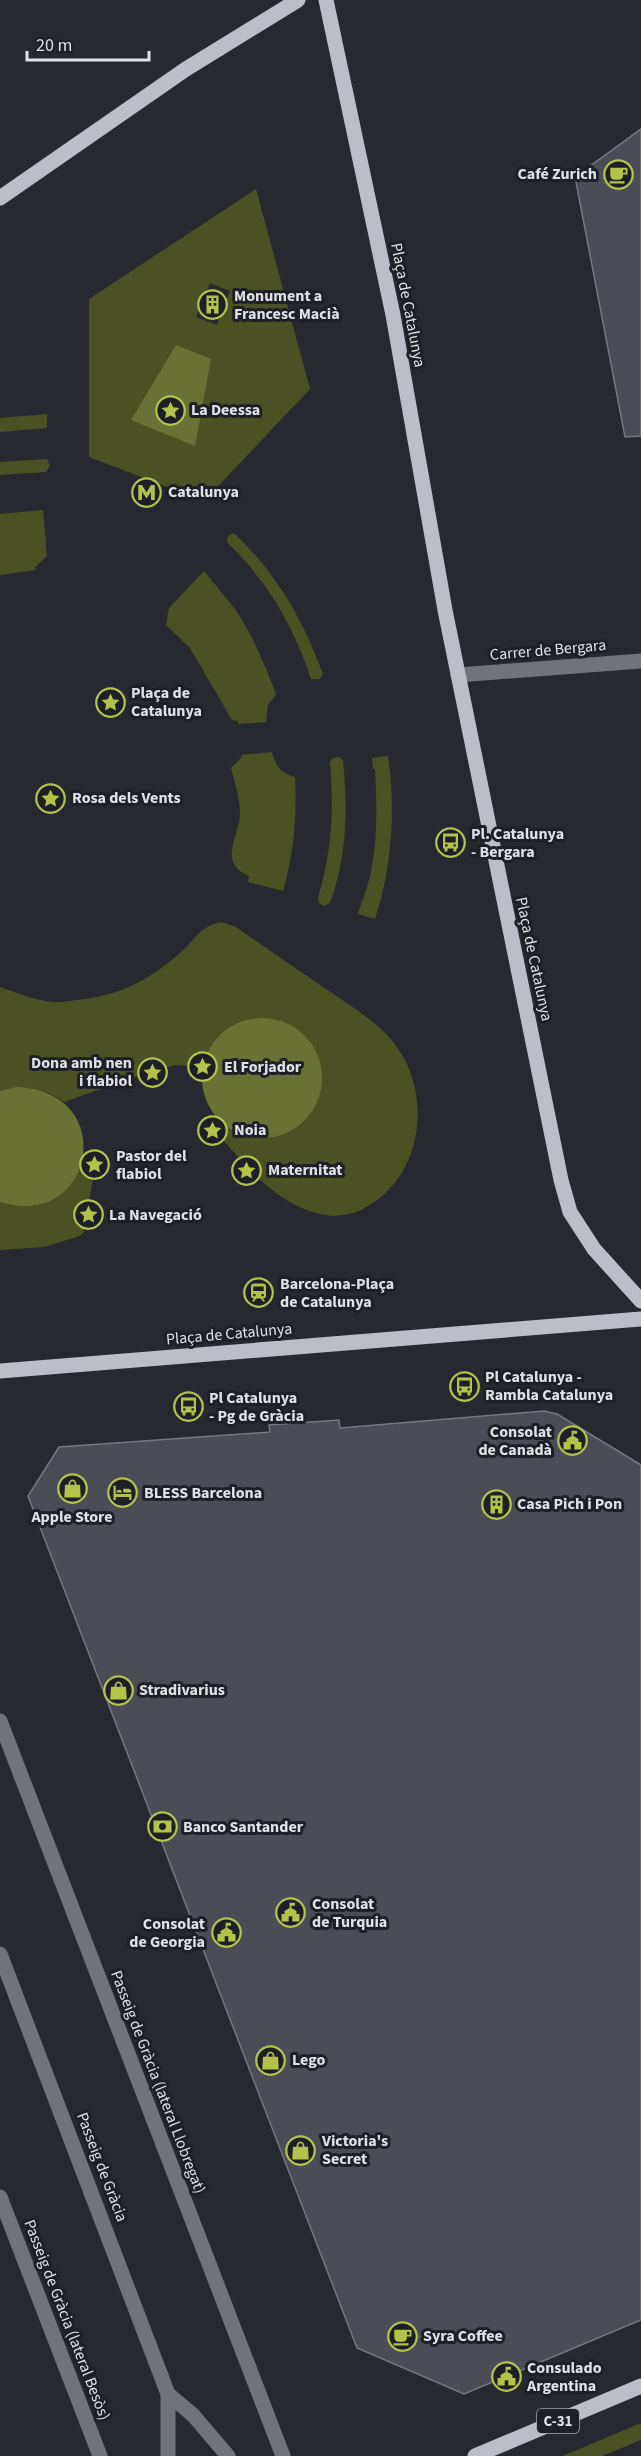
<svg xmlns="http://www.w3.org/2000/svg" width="641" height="2456" viewBox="0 0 641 2456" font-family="'Source Sans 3',sans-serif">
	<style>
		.green { fill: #4c5123; fill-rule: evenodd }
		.water { fill: #6a7134 }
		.building { fill: #4a4d56; stroke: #757781; stroke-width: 1.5 }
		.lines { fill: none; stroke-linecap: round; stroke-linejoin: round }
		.minor { stroke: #727378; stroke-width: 15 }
		.major { stroke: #bbbec7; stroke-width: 15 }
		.labels { text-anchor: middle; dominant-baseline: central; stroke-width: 6; stroke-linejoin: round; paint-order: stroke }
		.shield { fill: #1d2027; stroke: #a6a7ad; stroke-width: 1.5 }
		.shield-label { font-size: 15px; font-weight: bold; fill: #e0e1e7 }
		.poi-label { font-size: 16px; font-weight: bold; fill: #e0e1e7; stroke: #1d2027; text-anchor: start }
		.street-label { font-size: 16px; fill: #e0e1e7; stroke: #1d2027 }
	</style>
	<rect width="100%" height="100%" fill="#272931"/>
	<g class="green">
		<path d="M256 189 310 389 204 501 89 457V299ZM210 283 230 291 217 325 196 317Z"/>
		<path d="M47 414V428L0 432V418Z"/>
		<path d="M47 459 50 466 46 472 0 475V462Z"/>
		<path d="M43 510 47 556 35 567 36 570 0 575V514Z"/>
		<path d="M234 533C276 573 303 619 323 674L320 679H311C294 626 267 581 227 542L228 536Z"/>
		<path d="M204 571C215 585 227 598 237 612 254 638 265 665 276 694L268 705 266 722 238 724V721L232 720 190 648 166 625 169 608Z"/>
		<path d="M272 752C275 765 281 774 295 777 297 817 294 853 283 891L248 882 249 876C218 863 238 839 240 815 240 798 235 783 231 768L241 758V755Z"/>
		<path d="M388 756C396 809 392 868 375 919L358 914C361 903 366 893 369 880 378 844 377 806 375 769H373L372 758Z"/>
		<path d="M339 757 343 760C348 809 347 857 330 903L324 906 319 903 318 898C332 848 334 814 330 762L333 758Z"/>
		<path d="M221 922 236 927C266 948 296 969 326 989 352 1007 381 1023 399 1050 432 1099 421 1176 368 1206 354 1215 336 1218 320 1214 274 1203 245 1164 215 1131L223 1124 251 1137 209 1049 203 1067 175 1065 135 1077 64 1102C45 1088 23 1085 0 1091V987C17 993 35 1000 53 1002 61 1003 69 1001 76 1000 119 996 146 982 179 954 195 941 198 927 221 922Z"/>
		<path d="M81 1164 95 1166 84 1232 80 1236 44 1247 0 1250V1202C37 1214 67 1200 81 1164Z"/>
		<path d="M641 2423V2440L602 2456H563Z"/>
	</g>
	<g class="water">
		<path d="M176 345 211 359 195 446 131 420Z"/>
		<circle cx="262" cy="1078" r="60"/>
		<path d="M16 1087C121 1090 94 1232 0 1202V1091Z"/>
	</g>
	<g class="building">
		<path d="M641 129V436L625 437 575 177Z"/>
		<path d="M544 1411 557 1414 641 1465V2320L464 2394 357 2348 28 1496 59 1447 270 1432 269 1425 339 1420 340 1428Z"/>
	</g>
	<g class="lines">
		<g class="minor">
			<path d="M458 675 641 661"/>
			<path d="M0 1721 283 2456"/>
			<path d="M0 1954 168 2394V2456"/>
			<path d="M0 2197 100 2456"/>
			<path d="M168 2394 193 2415 228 2456"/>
		</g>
		<g class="major">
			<path d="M326 0 393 315 445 610 561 1180 570 1212 594 1249 641 1301"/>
			<path d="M0 198 186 69 298 0"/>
			<path d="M0 1371 641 1319"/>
			<path d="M475 2456 641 2386"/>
		</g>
	</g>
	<defs>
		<symbol id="cafe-ring" viewBox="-11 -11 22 22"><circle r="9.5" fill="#1d2027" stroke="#b5c249" stroke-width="1.5"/><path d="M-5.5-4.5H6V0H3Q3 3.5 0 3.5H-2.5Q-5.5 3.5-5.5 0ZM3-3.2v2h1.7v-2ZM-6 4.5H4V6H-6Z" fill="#b5c249"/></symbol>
		<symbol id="building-ring" viewBox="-11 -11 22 22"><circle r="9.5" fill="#1d2027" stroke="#b5c249" stroke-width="1.5"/><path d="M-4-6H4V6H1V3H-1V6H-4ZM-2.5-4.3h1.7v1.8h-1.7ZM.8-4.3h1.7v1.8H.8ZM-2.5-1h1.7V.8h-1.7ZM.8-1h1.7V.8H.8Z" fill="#b5c249"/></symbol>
		<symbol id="sight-ring" viewBox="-11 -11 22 22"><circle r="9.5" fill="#1d2027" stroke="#b5c249" stroke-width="1.5"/><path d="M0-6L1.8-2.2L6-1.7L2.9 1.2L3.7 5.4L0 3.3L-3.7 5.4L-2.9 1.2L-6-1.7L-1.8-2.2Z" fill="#b5c249"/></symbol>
		<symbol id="metro-ring" viewBox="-11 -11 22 22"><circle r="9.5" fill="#1d2027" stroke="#b5c249" stroke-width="1.5"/><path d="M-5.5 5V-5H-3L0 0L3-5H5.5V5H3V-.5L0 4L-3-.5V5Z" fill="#b5c249"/></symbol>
		<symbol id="bus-ring" viewBox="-11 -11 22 22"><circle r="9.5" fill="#1d2027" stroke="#b5c249" stroke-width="1.5"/><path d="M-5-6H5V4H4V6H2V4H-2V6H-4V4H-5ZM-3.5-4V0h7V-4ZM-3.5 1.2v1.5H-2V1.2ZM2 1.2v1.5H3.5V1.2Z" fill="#b5c249"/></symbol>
		<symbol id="station-ring" viewBox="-11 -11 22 22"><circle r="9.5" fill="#1d2027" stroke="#b5c249" stroke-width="1.5"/><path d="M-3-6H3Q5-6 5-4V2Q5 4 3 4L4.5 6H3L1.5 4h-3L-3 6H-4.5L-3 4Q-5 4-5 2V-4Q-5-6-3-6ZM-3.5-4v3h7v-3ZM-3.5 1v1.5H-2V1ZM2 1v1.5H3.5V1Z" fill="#b5c249"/></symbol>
		<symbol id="civic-ring" viewBox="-11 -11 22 22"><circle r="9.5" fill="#1d2027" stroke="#b5c249" stroke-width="1.5"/><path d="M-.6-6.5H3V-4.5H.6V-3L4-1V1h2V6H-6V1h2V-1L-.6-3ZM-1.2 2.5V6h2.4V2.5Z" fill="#b5c249"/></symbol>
		<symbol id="shop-ring" viewBox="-11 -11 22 22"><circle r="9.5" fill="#1d2027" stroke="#b5c249" stroke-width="1.5"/><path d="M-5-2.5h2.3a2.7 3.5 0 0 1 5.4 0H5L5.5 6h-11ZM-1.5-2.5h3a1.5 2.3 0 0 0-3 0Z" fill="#b5c249"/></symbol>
		<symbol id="hotel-ring" viewBox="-11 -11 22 22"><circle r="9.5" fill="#1d2027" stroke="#b5c249" stroke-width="1.5"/><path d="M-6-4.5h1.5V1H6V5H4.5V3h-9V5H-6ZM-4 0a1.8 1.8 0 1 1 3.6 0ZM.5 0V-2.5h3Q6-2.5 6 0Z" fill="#b5c249"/></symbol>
		<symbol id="bank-ring" viewBox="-11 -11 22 22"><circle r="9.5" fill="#1d2027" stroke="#b5c249" stroke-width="1.5"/><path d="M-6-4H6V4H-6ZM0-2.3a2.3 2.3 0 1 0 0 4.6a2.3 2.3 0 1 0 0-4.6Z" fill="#b5c249"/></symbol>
	</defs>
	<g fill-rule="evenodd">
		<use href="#cafe-ring" x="602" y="158" width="33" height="33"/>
		<use href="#building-ring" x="196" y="288" width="33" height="33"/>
		<use href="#sight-ring" x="154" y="394" width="33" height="33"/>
		<use href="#metro-ring" x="130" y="476" width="33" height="33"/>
		<use href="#sight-ring" x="94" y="686" width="33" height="33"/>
		<use href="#sight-ring" x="34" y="782" width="33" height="33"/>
		<use href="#bus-ring" x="434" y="826" width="33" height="33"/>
		<use href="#sight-ring" x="186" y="1050" width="33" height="33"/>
		<use href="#sight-ring" x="136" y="1056" width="33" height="33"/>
		<use href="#sight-ring" x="196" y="1114" width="33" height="33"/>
		<use href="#sight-ring" x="78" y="1148" width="33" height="33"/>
		<use href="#sight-ring" x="230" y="1154" width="33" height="33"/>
		<use href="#sight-ring" x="72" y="1198" width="33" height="33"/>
		<use href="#station-ring" x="242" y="1276" width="33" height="33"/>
		<use href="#bus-ring" x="448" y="1370" width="33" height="33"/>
		<use href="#bus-ring" x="172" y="1390" width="33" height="33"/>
		<use href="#civic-ring" x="556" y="1424" width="33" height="33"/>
		<use href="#shop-ring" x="56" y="1472" width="33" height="33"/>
		<use href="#hotel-ring" x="106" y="1476" width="33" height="33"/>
		<use href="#building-ring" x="480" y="1488" width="33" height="33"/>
		<use href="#shop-ring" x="102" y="1674" width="33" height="33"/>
		<use href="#bank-ring" x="146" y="1810" width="33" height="33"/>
		<use href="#civic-ring" x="274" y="1896" width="33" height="33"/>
		<use href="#civic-ring" x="210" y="1916" width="33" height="33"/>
		<use href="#shop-ring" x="254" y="2044" width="33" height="33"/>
		<use href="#shop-ring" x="284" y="2134" width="33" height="33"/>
		<use href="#cafe-ring" x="386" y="2320" width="33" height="33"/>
		<use href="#civic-ring" x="490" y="2360" width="33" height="33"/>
	</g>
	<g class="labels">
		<rect class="shield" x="537" y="2409" width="42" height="24" rx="4.5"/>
		<g class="shield-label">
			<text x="558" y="2421">C-31</text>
		</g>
		<g class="poi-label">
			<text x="597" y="174" text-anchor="end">Café Zurich</text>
			<text x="234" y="296">Monument a<tspan x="234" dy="18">Francesc Macià</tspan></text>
			<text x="191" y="410">La Deessa</text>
			<text x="168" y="492">Catalunya</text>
			<text x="131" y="693">Plaça de<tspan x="131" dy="18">Catalunya</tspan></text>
			<text x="72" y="798">Rosa dels Vents</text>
			<text x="471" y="834">Pl. Catalunya<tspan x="471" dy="18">- Bergara</tspan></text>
			<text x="132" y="1063" text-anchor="end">Dona amb nen<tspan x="132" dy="18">i flabiol</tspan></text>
			<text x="224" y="1067">El Forjador</text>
			<text x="234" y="1130">Noia</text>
			<text x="116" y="1156">Pastor del<tspan x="116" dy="18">flabiol</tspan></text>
			<text x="268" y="1170">Maternitat</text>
			<text x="109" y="1215">La Navegació</text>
			<text x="280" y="1284">Barcelona-Plaça<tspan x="280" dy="18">de Catalunya</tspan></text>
			<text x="485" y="1377">Pl Catalunya -<tspan x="485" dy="18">Rambla Catalunya</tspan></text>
			<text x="209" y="1398">Pl Catalunya<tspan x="209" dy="18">- Pg de Gràcia</tspan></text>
			<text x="552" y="1432" text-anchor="end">Consolat<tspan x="552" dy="18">de Canadà</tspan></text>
			<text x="144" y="1493">BLESS Barcelona</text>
			<text x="517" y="1504">Casa Pich i Pon</text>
			<text x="72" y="1517" text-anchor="middle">Apple Store</text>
			<text x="139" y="1690">Stradivarius</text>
			<text x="183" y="1827">Banco Santander</text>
			<text x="312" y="1904">Consolat<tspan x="312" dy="18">de Turquia</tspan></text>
			<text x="205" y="1924" text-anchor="end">Consolat<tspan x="205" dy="18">de Georgia</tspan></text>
			<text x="292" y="2060">Lego</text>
			<text x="322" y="2141">Victoria's<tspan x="322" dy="18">Secret</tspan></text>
			<text x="423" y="2336">Syra Coffee</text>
			<text x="527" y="2368">Consulado<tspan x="527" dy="18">Argentina</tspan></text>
		</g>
		<g class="street-label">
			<text transform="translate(408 305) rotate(79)">Plaça de Catalunya</text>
			<text transform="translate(548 650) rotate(-5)">Carrer de Bergara</text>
			<text transform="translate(534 959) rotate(78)">Plaça de Catalunya</text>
			<text transform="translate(229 1334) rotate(-5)">Plaça de Catalunya</text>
			<text transform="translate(158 2082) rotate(69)">Passeig de Gràcia (lateral Llobregat)</text>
			<text transform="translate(102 2167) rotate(69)">Passeig de Gràcia</text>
			<text transform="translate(67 2320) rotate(69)">Passeig de Gràcia (lateral Besòs)</text>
		</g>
	</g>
	<path d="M27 51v9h122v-9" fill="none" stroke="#e0e1e7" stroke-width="3"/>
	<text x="36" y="51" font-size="18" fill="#e0e1e7" stroke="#1d2027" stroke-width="4.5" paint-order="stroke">20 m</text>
</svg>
